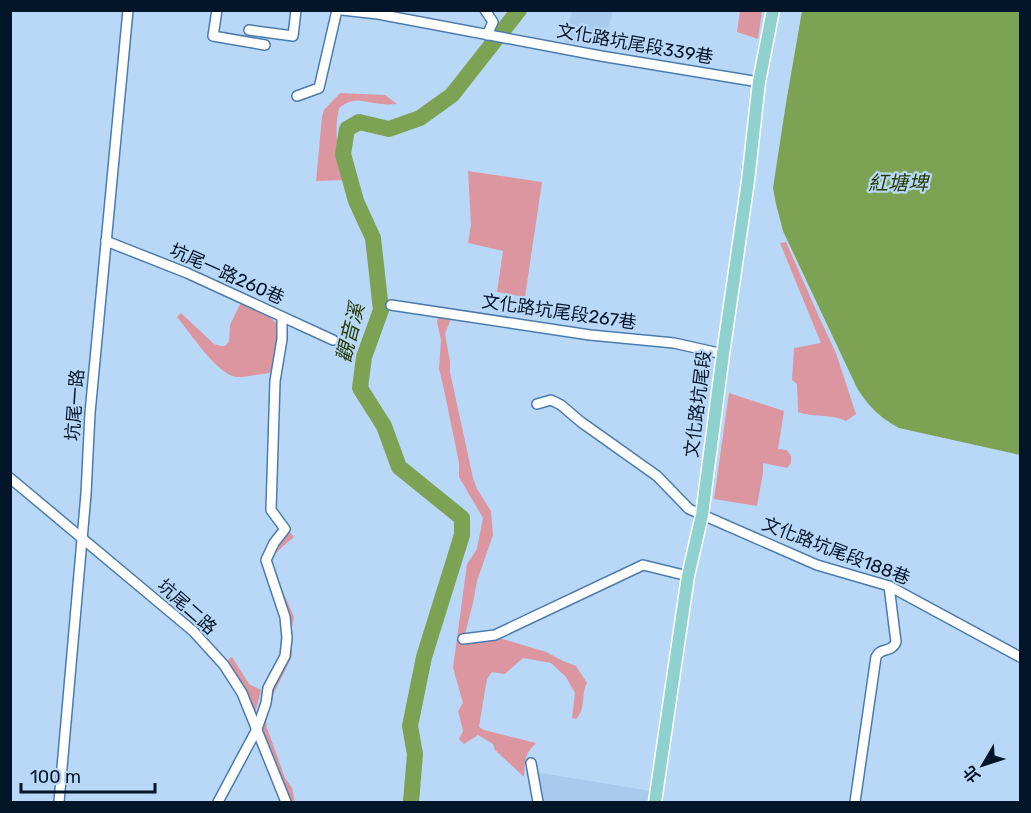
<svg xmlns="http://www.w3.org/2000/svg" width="1031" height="813" viewBox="0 0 1031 813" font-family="Rubik,'Noto Sans TC',sans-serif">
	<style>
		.built { fill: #a9c9ed }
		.green { fill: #dc96a0 }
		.water { fill: #7ca353 }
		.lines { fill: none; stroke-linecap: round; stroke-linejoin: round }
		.river { stroke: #7ca353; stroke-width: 16 }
		.minor-casing { stroke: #4b7bad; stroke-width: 12 }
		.major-casing { stroke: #fff; stroke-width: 15 }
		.minor { stroke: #fff; stroke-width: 9 }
		.major { stroke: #8fd1ce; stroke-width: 12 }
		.labels { text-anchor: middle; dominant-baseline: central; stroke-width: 4.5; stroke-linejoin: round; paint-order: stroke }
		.street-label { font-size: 18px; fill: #031528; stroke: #b9d8f8 }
		.water-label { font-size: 20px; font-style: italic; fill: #243c00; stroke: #b9d8f8 }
	</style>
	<rect width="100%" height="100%" fill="#b9d8f8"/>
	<g class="built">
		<path d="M572 11H613L603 47 564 42Z"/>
		<path d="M535 772 651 791 649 802H544L542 790Z"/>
	</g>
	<g class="green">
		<path d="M740 11H762L758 39 737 32Z"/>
		<path d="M340 93 385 95 397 104C392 104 387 105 382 104 365 103 355 95 339 108 333 136 339 153 346 180L316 181 322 117 324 110Z"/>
		<path d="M468 171 542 182 525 297 497 292 503 251 468 243 471 225Z"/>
		<path d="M786 242 820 319 836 353 856 414 846 421C829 413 814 418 798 412L797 384 792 380 794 348 821 343 780 243Z"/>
		<path d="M241 302C255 308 279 316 280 335 281 341 272 365 270 373 259 374 247 377 237 377 218 376 189 331 177 317L181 313 214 344 221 346H225L229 342 230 325Z"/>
		<path d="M452 316 445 334 450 361V372L473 478 477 489 491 511 493 535 477 581 473 603 465 634 496 637 546 652 563 661 576 666 587 683C581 694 586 710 576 719L572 718 575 693 566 677 551 663 523 658 505 674 492 672 487 679 479 727 484 730 536 743C524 755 525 760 524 777L495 750 493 744 478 735 464 744 459 739 463 731 458 711 463 703 453 668 467 564 477 549 483 518 459 477V463L443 385 439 369 441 340 437 322 438 317Z"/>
		<path d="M729 393 784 411 778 449 787 450 791 456V463L787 468 763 463V473L757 506 714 499Z"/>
		<path d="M289 531 294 537C285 545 273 552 271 564L294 617 290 638 292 649V656L274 693 266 721 267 728 285 778 292 788 295 802H291L287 797 259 725 277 675 287 653 286 616 268 556Z"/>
		<path d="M232 657 249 684 261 690 255 713 227 661Z"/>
	</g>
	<path class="water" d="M802 11H1020V455L899 428C879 417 869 407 857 388L783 231 776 204 773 188 786 103Z"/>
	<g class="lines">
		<path class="river" d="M411 802 415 754 410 726 424 657 462 535V518L399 467 384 426 360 388 364 357 381 310 373 238 356 201 343 154 347 129 359 122 389 129 420 118 452 95 519 10"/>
		<defs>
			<g id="minor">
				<path d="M217 10 213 36 265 45"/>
				<path d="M342 10 378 14 601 56 759 82"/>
				<path d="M485 10 493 22 487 35"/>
				<path d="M249 30 293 36 296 10"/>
				<path d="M297 96 319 88 337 10"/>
				<path d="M106 241 187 273 333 340"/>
				<path d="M391 305 590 335 674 343 723 354"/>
				<path d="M537 404 551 400 561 405 581 422 657 476 689 509 817 565 889 586 1020 657"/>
				<path d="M10 478 193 631 224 665 242 693 286 802"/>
				<path d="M463 639 495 635 643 565 688 576"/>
				<path d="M531 763 538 802"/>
				<path d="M59 802 86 494 90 413 128 10"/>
				<path d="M218 802 257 729 266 703 268 688 285 656 287 638 285 617 266 560 274 543 285 529 271 510 275 381 282 339V317"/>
				<path d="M855 802 876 657C880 647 892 653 896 642L889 586"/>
			</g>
			<path id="major" d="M655 802 688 576 702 515 723 354 748 181 759 82 773 10"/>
		</defs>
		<use href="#minor" class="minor-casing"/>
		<use href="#major" class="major-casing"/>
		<use href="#minor" class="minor"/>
		<use href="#major" class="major"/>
	</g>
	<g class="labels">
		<g class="street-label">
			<text transform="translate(635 44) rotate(10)">文化路坑尾段339巷</text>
			<text transform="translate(227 274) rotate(24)">坑尾一路260巷</text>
			<text transform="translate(559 312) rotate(8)">文化路坑尾段267巷</text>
			<text transform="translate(698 404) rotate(-83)">文化路坑尾段</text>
			<text transform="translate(75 405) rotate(-86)">坑尾一路</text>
			<text transform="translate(836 551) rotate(21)">文化路坑尾段188巷</text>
			<text transform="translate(187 607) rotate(42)">坑尾二路</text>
		</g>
		<g class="water-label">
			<text x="898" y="183">紅塘埤</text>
			<text transform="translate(350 333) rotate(-76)">觀音溪</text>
		</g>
	</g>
	<rect width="1031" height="813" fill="none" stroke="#031528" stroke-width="24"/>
	<g transform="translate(983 765) rotate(231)" stroke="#b9d8f8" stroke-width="4.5" paint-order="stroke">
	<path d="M0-4.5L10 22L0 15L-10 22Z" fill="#031528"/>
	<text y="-9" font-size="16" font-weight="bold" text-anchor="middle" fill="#031528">北</text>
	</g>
	<path d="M21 783v9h134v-9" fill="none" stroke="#031528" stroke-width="3"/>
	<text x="30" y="783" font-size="18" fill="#031528" stroke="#b9d8f8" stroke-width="4.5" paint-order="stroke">100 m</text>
</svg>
